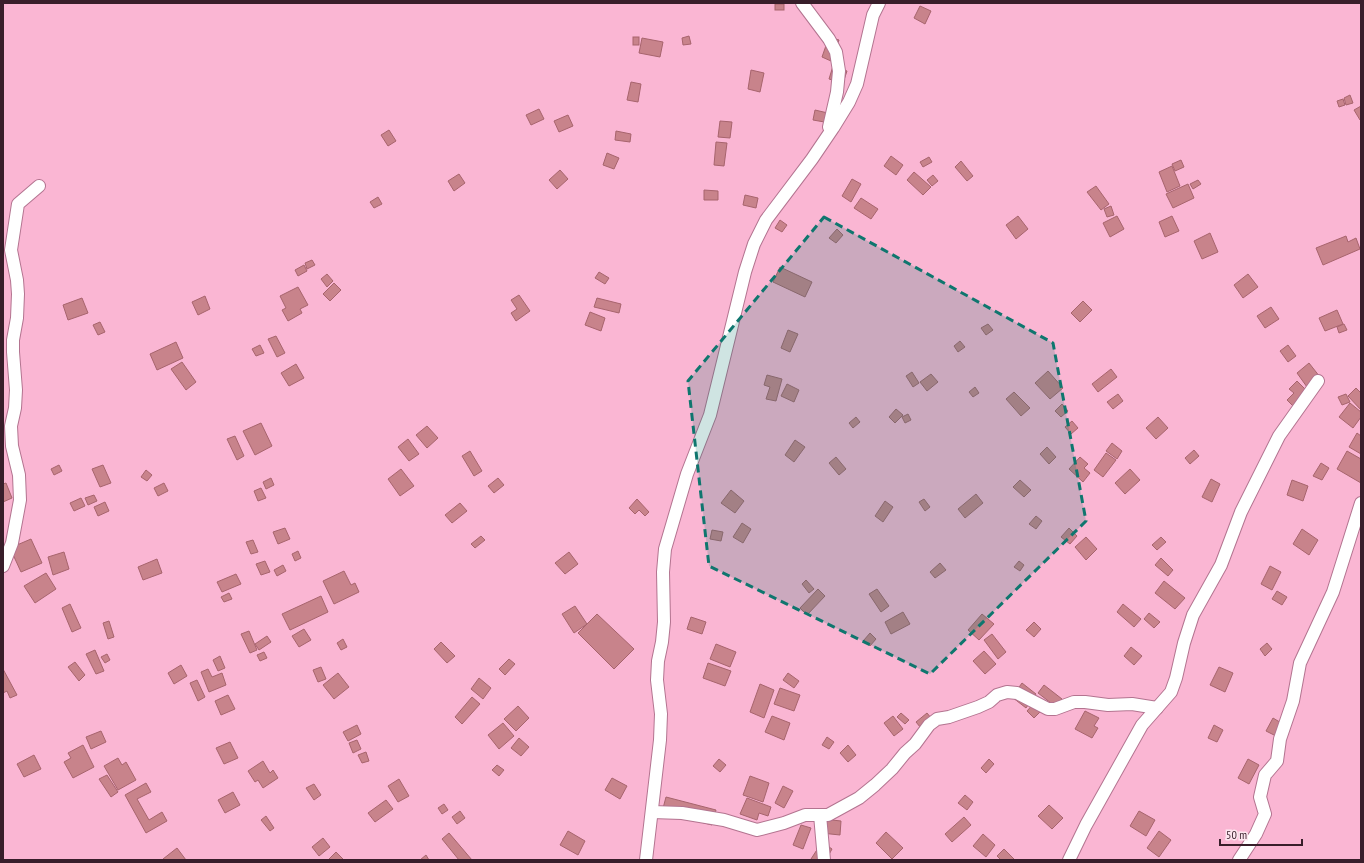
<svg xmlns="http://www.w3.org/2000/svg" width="1364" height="863" viewBox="0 0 1364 863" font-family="'PT Sans Narrow',sans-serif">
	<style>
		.building { fill: #c8838b; stroke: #a7646d }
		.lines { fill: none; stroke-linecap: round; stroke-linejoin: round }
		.street-casing { stroke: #b37490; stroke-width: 14 }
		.street { stroke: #fff; stroke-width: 12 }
		.marked { fill: #0f766e; fill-opacity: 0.2; stroke: #0f766e; stroke-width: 3; stroke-dasharray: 8 5; stroke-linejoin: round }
	</style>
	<rect width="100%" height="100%" fill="#fab6d3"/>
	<g class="building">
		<rect x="775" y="4" width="9" height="6"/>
		<path d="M920 6 931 11 925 24 914 18Z"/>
		<path d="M689 36 691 44 683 45 682 38Z"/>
		<rect x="633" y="37" width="6" height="8"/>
		<path d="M829 37 839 40 831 61 822 57Z"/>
		<path d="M642 38 663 42 660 57 639 53Z"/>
		<path d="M833 66 847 71 843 83 829 79Z"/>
		<path d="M751 70 764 73 760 92 748 89Z"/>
		<path d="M631 82 641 84 638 102 627 100Z"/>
		<path d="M1350 95 1353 103 1346 105 1344 98Z"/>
		<path d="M1343 99 1345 105 1339 107 1337 101Z"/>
		<path d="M1361 106V120H1360L1354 110Z"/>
		<path d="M539 109 544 119 531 125 526 115Z"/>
		<path d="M815 110 832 114 830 123 813 120Z"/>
		<path d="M568 115 573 126 559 132 554 121Z"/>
		<path d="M720 121 732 122 730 138 718 137Z"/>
		<path d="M389 130 396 141 388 146 381 135Z"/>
		<path d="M616 131 631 134 630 142 615 140Z"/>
		<path d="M716 142 727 143 724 166 714 165Z"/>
		<path d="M607 153 619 158 614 169 603 165Z"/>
		<path d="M891 156 903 165 896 175 884 166Z"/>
		<path d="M929 157 932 162 923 167 920 162Z"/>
		<path d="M1181 160 1184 167 1175 171 1172 164Z"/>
		<path d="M961 161 973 176 967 181 955 167Z"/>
		<path d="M1172 166 1180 186 1167 192 1159 172Z"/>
		<path d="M560 170 568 179 557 189 549 180Z"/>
		<path d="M914 172 931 187 923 195 907 180Z"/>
		<path d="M459 174 465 183 454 191 448 181Z"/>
		<path d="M933 175 938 181 932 186 927 180Z"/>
		<path d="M852 179 861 184 851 202 842 196Z"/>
		<path d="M1198 180 1201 184 1193 189 1190 184Z"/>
		<path d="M1188 184 1194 198 1173 208 1166 194Z"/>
		<path d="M1096 186 1109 204 1101 210 1087 192Z"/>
		<path d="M704 190 718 191V200H704Z"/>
		<path d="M745 195 758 198 756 208 743 205Z"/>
		<path d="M378 197 382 204 374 208 370 202Z"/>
		<path d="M861 198 878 209 871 219 854 208Z"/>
		<path d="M1111 206 1114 215 1107 217 1104 209Z"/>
		<path d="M1018 216 1028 229 1016 239 1006 225Z"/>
		<path d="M1117 216 1124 229 1110 237 1103 223Z"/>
		<path d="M1172 216 1179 231 1165 237 1159 222Z"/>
		<path d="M780 220 787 225 782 232 775 228Z"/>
		<path d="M837 229 843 235 836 243 829 238Z"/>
		<path d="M1210 233 1218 252 1202 259 1194 241Z"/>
		<path d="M1346 236 1348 242 1356 238 1360 249 1323 265 1316 248Z"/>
		<path d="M312 260 315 265 307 269 305 263Z"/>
		<path d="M304 265 307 271 298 276 295 270Z"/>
		<path d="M780 267 812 282 805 297 773 282Z"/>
		<path d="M599 272 609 278 605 284 595 278Z"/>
		<path d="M327 274 333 281 327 287 321 279Z"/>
		<path d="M1248 274 1258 287 1243 298 1234 285Z"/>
		<path d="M334 283 341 290 330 301 323 294Z"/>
		<path d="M298 287 308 305 300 309 302 313 288 321 282 310 286 308 280 296Z"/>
		<path d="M519 295 530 311 516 321 511 313 517 309 511 300Z"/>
		<path d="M205 296 210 309 198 315 192 302Z"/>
		<path d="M82 298 88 313 68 320 63 305Z"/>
		<path d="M597 298 621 304 619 313 594 307Z"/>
		<path d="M1083 301 1092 310 1080 322 1071 313Z"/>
		<path d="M1271 307 1279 319 1265 328 1257 316Z"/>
		<path d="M1337 310 1343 324 1325 331 1319 318Z"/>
		<path d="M590 312 605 318 601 331 585 325Z"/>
		<path d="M100 322 105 332 98 335 93 325Z"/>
		<path d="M988 324 993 330 986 335 981 328Z"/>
		<path d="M1344 324 1347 330 1339 333 1337 327Z"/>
		<path d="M788 330 798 334 790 352 781 348Z"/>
		<path d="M276 336 285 353 277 357 268 339Z"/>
		<path d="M960 341 965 347 958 352 954 346Z"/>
		<path d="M176 342 183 358 157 370 150 354Z"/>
		<path d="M260 345 264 353 256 356 252 349Z"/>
		<path d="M1288 345 1296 356 1288 362 1280 351Z"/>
		<path d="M182 362 196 382 186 390 171 369Z"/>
		<path d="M1309 363 1320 377 1307 387 1297 373Z"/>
		<path d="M296 364 304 378 289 386 281 373Z"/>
		<path d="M1111 369 1117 377 1098 392 1092 384Z"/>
		<path d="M1048 371 1063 388 1050 399 1035 383Z"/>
		<path d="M912 372 919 383 913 387 906 376Z"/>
		<path d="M931 374 938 382 927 391 920 382Z"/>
		<path d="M767 375 782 379 776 401 766 399 770 387 764 385Z"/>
		<path d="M1297 381 1309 393 1295 408 1287 400 1294 393 1289 389Z"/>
		<path d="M787 384 799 390 794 402 781 396Z"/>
		<path d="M975 387 979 393 973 397 969 392Z"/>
		<path d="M1356 388 1361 393V410L1348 396Z"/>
		<path d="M1014 392 1030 408 1021 416 1006 399Z"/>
		<path d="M1118 394 1123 401 1113 409 1107 402Z"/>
		<path d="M1346 394 1350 402 1342 405 1338 397Z"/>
		<path d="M1350 403 1361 412V417L1353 428 1339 417Z"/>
		<path d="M1062 404 1068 411 1061 417 1055 411Z"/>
		<path d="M896 409 903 415 895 423 889 417Z"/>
		<path d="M908 414 911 420 905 423 902 417Z"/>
		<path d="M856 417 860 422 853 428 849 423Z"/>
		<path d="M1158 417 1168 428 1156 439 1146 428Z"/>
		<path d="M1072 421 1078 428 1071 434 1065 427Z"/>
		<path d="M261 423 272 446 255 455 243 431Z"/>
		<path d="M427 426 438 438 427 448 416 435Z"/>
		<path d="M1357 433 1361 436V454L1349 447Z"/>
		<path d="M235 436 244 456 237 460 227 439Z"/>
		<path d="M408 439 419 454 409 461 398 447Z"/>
		<path d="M795 440 805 447 794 462 785 455Z"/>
		<path d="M1112 443 1122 451 1117 459 1106 451Z"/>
		<path d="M1047 447 1056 457 1049 464 1040 454Z"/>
		<path d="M1194 450 1199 456 1190 464 1185 458Z"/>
		<path d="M470 451 482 471 474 476 462 456Z"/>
		<path d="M1347 451 1361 459V483L1337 469Z"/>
		<path d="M1106 453 1116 460 1103 477 1094 470Z"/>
		<path d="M836 457 846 469 839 475 829 463Z"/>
		<path d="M1080 457 1088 464 1084 468 1090 473 1083 482 1069 469Z"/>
		<path d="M1321 463 1329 468 1322 480 1313 476Z"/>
		<path d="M59 465 62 471 54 475 51 469Z"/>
		<path d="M103 465 111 483 100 487 92 469Z"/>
		<path d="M401 469 414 486 400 496 388 479Z"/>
		<path d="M1130 469 1140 480 1125 494 1115 483Z"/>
		<path d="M146 470 152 475 147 481 141 477Z"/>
		<path d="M271 478 274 485 266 489 263 482Z"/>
		<path d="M498 478 504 485 494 493 488 486Z"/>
		<path d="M1211 479 1220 484 1212 502 1202 497Z"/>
		<path d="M1020 480 1031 490 1024 497 1013 487Z"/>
		<path d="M1292 480 1308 486 1303 501 1287 495Z"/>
		<path d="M6 483 12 498 3 502V484Z"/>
		<path d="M164 483 168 491 158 496 154 488Z"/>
		<path d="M261 488 266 498 258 501 254 491Z"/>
		<path d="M731 490 744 501 735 513 721 503Z"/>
		<path d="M976 494 983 503 965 518 958 509Z"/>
		<path d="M94 495 97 501 88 505 85 498Z"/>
		<path d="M81 498 85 506 74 511 70 503Z"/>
		<path d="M637 499 649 512 645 516 639 510 635 514 629 508Z"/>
		<path d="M924 499 930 507 925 511 919 502Z"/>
		<path d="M885 501 893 507 883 522 875 516Z"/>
		<path d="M105 502 109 511 98 516 94 507Z"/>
		<path d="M460 503 467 511 452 523 445 515Z"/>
		<path d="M1036 516 1042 521 1036 529 1029 524Z"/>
		<path d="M742 523 751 529 743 543 733 537Z"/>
		<path d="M285 528 290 539 278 544 273 532Z"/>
		<path d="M1069 528 1077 536 1070 544 1061 537Z"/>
		<path d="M1302 529 1318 540 1309 555 1293 544Z"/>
		<path d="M712 530 723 532 721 541 710 539Z"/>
		<path d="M481 536 485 540 475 548 471 544Z"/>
		<path d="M1086 537 1097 549 1086 560 1075 547Z"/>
		<path d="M1161 537 1166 542 1157 550 1152 545Z"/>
		<path d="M31 539 42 563 21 572 10 548Z"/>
		<path d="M253 540 258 552 251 554 246 542Z"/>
		<path d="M298 551 301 558 295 561 292 554Z"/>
		<path d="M64 552 69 569 53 575 48 557Z"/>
		<path d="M569 552 578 564 565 574 555 563Z"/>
		<path d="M1161 558 1173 570 1168 576 1155 565Z"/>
		<path d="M157 559 162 573 143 580 138 567Z"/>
		<path d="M265 561 270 572 261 575 256 564Z"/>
		<path d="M1019 561 1024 565 1020 571 1014 567Z"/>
		<path d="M940 563 946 570 935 578 930 572Z"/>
		<path d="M283 565 286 571 277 576 274 570Z"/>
		<path d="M1270 566 1281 572 1272 590 1261 584Z"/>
		<path d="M344 571 351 585 355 583 359 592 334 604 323 581Z"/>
		<path d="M46 573 56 589 35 603 24 586Z"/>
		<path d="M236 574 241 584 222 592 217 582Z"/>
		<path d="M806 580 814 589 809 593 802 584Z"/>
		<path d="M1164 581 1185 598 1175 609 1155 593Z"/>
		<path d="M818 589 825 596 807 615 800 608Z"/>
		<path d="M877 589 889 606 881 612 869 594Z"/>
		<path d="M1277 591 1287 597 1282 605 1272 599Z"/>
		<path d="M229 593 232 599 224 602 221 597Z"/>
		<path d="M321 596 328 612 290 630 282 614Z"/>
		<path d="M70 604 81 628 72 632 62 608Z"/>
		<path d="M1123 604 1141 619 1134 627 1117 612Z"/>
		<path d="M575 606 587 624 574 633 562 614Z"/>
		<path d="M903 612 910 624 891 634 885 622Z"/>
		<path d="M1149 613 1160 622 1154 628 1144 619Z"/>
		<path d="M597 614 634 649 614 669 578 633Z"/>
		<path d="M982 614 994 624 979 640 968 630Z"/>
		<path d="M691 617 706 622 702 634 687 629Z"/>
		<path d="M109 621 114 637 108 639 103 623Z"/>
		<path d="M1034 622 1041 629 1034 637 1026 630Z"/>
		<path d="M304 629 311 640 299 647 292 636Z"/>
		<path d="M249 631 257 650 250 653 241 634Z"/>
		<path d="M870 633 876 639 870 646 864 640Z"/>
		<path d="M992 634 1006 652 998 659 984 640Z"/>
		<path d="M267 636 271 642 259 650 255 644Z"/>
		<path d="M343 639 347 647 341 650 337 643Z"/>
		<path d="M441 642 455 656 447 663 434 649Z"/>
		<path d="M1267 643 1272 649 1265 656 1260 649Z"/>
		<path d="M716 644 736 652 730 667 710 659Z"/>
		<path d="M1131 647 1142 656 1134 665 1124 656Z"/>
		<path d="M95 650 104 671 96 674 86 654Z"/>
		<path d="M984 651 996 664 985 674 973 661Z"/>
		<path d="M264 652 267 658 260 661 257 655Z"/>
		<path d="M107 654 110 660 105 663 101 657Z"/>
		<path d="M220 656 225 668 218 671 213 660Z"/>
		<path d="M509 659 515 664 505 675 499 669Z"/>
		<path d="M75 662 85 675 79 681 68 667Z"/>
		<path d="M708 663 731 671 725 686 703 678Z"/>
		<path d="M181 665 187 676 174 684 168 673Z"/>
		<path d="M321 667 326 679 318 682 313 670Z"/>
		<path d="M1219 667 1233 673 1225 692 1210 685Z"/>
		<path d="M3 669 17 695 10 698 7 691 3 693Z"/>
		<path d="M208 669 212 677 222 673 226 685 209 692 201 672Z"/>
		<path d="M338 673 349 687 334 699 323 685Z"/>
		<path d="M788 673 799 681 794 688 783 680Z"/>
		<path d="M479 678 491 688 483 699 471 689Z"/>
		<path d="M197 680 205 697 198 701 190 683Z"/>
		<path d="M1022 683 1036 694 1026 708 1012 697Z"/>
		<path d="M760 684 774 690 764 718 750 712Z"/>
		<path d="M1044 685 1062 699 1056 707 1038 693Z"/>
		<path d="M780 688 800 695 794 711 774 704Z"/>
		<path d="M228 695 235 709 221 715 215 701Z"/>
		<path d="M472 697 480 704 462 724 455 717Z"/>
		<path d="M1035 702 1043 709 1034 718 1027 711Z"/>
		<path d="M518 706 529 718 516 731 504 719Z"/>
		<path d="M1085 711 1099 718 1094 726 1098 728 1092 738 1075 729Z"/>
		<path d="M901 713 909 720 905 724 897 717Z"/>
		<path d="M927 713 936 724 925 733 916 722Z"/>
		<path d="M772 716 790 723 784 740 765 732Z"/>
		<path d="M893 716 903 729 894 736 884 723Z"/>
		<path d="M1273 718 1283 724 1276 736 1266 731Z"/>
		<path d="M503 723 514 736 499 749 488 735Z"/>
		<path d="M357 725 361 734 348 741 343 732Z"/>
		<path d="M1214 725 1223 730 1217 742 1208 738Z"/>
		<path d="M101 731 106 742 91 749 86 737Z"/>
		<path d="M827 737 834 742 829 749 822 745Z"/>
		<path d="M519 738 529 747 521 756 511 748Z"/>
		<path d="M357 740 361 749 353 753 349 743Z"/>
		<path d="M230 742 238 758 224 764 216 748Z"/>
		<path d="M83 745 94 767 73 778 64 762 71 758 68 753Z"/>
		<path d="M848 745 856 755 848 762 840 753Z"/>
		<path d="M366 752 369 761 362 763 358 755Z"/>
		<path d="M34 755 41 769 24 777 17 764Z"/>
		<path d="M118 758 122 765 126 762 136 780 118 790 104 766Z"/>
		<path d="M719 759 726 765 720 772 713 766Z"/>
		<path d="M989 759 994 764 986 773 981 768Z"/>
		<path d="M1248 759 1259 765 1249 784 1238 778Z"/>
		<path d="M263 761 270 773 273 770 278 778 263 788 258 780 255 782 248 771Z"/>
		<path d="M497 765 504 770 499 776 492 770Z"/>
		<path d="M107 775 118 792 111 797 99 779Z"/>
		<path d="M750 776 769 783 763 802 743 795Z"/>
		<path d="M612 778 627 786 620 799 605 790Z"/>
		<path d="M399 779 409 796 398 802 388 786Z"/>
		<path d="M146 783 151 792 137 799 149 820 162 812 167 821 146 833 125 795Z"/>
		<path d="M314 784 321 795 314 800 306 788Z"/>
		<path d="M783 786 793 791 784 808 775 803Z"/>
		<path d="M233 792 240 805 225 813 218 800Z"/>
		<path d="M965 795 973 802 967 810 958 803Z"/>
		<path d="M666 797 716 810 712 825 662 812Z"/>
		<path d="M747 798 771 807 768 816 759 813 757 820 740 814Z"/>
		<path d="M386 800 393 809 375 822 368 813Z"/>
		<path d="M444 804 448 810 442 814 438 808Z"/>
		<path d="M1049 805 1063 818 1052 829 1038 816Z"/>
		<path d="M460 811 465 818 457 824 452 817Z"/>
		<path d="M1139 811 1155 820 1146 836 1130 826Z"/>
		<path d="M266 816 274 828 270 831 261 820Z"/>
		<path d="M964 817 971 825 952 842 945 834Z"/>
		<path d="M823 819 841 821 840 835 821 833Z"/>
		<path d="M801 825 811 828 803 849 793 845Z"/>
		<path d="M568 831 585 841 578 855 560 845Z"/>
		<path d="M1159 831 1171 840 1159 857 1147 848Z"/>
		<path d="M886 832 903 848 892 859 876 843Z"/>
		<path d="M449 833 472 860H459L442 839Z"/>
		<path d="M983 834 995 845 986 857 973 846Z"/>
		<path d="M323 838 330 847 319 856 312 847Z"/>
		<path d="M822 842 832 849 826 860H813L811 859Z"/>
		<path d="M177 848 186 860H164L163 859Z"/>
		<path d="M1004 849 1015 860H1001L997 856Z"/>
		<path d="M336 852 344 860H328Z"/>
		<path d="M426 855 429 860H420Z"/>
	</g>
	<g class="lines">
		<defs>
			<g id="street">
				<path d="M802 3 829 39 836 52 839 71 837 92 829 127"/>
				<path d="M3 566 12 543 20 500 19 475 12 446 11 426 15 408 16 390 13 352V340L17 318 18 294 17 280 11 250 18 204 39 186"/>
				<path d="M652 812 682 813 724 820 757 830 784 823 805 815H828L859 798 875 785 892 769 905 753 915 744 929 725 937 719 949 717 978 707 989 702 997 695 1007 692 1017 693 1048 709H1055L1074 702H1085L1108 705 1132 704 1157 708"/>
				<path d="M820 815 824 860"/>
				<path d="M646 860 660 740 661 714 657 680 658 661 662 642 664 622 663 572 665 549 687 474 710 415 745 272 754 244 766 220 812 159 833 128 849 102 857 84 873 15 879 3"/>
				<path d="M1069 860 1086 825 1142 725 1171 692 1176 678 1184 643 1193 615 1221 565 1241 512 1279 436 1318 381"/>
				<path d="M1239 860 1256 834 1265 814 1260 797 1265 775 1277 761 1280 739 1293 701 1300 663 1333 592 1361 503"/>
			</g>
		</defs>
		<use href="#street" class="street-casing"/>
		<use href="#street" class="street"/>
	</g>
	<path class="marked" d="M824 217 1053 343 1086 521 930 674 709 566 688 381Z"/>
	<rect width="1364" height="863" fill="none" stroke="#381e2a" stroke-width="8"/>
	<path d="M1220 839v6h82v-6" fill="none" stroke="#381e2a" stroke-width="2"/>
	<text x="1226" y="839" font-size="12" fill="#381e2a" stroke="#fde7f0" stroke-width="3" paint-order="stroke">50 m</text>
</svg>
